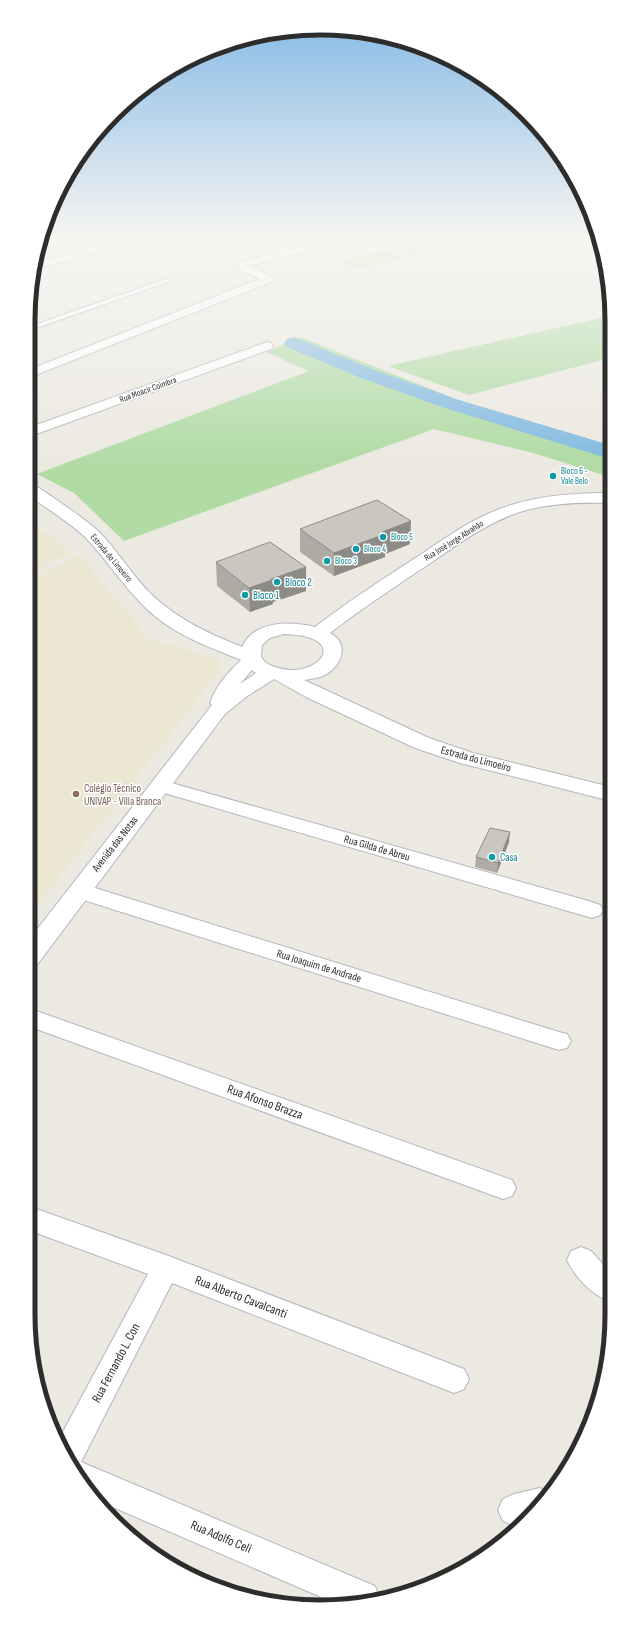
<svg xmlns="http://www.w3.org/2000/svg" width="640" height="1635" viewBox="0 0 640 1635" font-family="'Sofia Sans Condensed',sans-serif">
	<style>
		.education { fill: #ebe7d3 }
		.green { fill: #b0dba5 }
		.pitch { fill: #bde1a2 }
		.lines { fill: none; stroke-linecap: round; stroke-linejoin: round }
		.river { fill: #82bae0; fill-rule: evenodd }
		.service-casing { stroke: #b4b5bf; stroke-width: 2 }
		.minor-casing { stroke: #b4b5bf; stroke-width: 2 }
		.secondary-casing { stroke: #b4b5bf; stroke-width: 2 }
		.primary-casing { stroke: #c8c8c8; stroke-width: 2 }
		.service { fill: #fff; fill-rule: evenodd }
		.minor { fill: #fff; fill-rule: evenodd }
		.secondary { fill: #fff; fill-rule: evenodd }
		.primary { fill: #e0d672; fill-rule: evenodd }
		.wall { fill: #adaba4 }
		.shaded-wall { fill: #8d8b86 }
		.building { fill: #c9c7bf; stroke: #8d8b86 }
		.culture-dot { fill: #0f9aa8; stroke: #fff; stroke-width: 1.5 }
		.education-dot { fill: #8d6e63; stroke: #fff; stroke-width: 1.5 }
		.labels { text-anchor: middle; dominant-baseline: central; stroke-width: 3; stroke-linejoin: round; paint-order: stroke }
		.far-street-label { font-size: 9px; fill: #2d2d2d; stroke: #fff }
		.far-culture-label { font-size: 9px; fill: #0d838f; stroke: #fff; text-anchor: start }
		.culture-label { font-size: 11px; fill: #0d838f; stroke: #fff; text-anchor: start }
		.street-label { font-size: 11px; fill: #2d2d2d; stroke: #fff }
		.education-label { font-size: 11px; fill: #785e54; stroke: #fff; text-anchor: start }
		.near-street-label { font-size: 13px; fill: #2d2d2d; stroke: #fff }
		.rim { fill: none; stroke: #2d2d2d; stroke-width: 5 }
	</style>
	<rect width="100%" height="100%" fill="#ece9e1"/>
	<g class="education">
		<path d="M28 519 69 552 28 575Z"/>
		<path d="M79 555 149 639 220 660V670L28 917V583Z"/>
	</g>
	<g class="green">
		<path d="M610 316V358L469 395 388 366Z"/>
		<path d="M300 337 461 401 610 446V477L530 452 434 429 124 541 74 493 37 474 309 371 266 352Z"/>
	</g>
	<g class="pitch">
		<path d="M438 236 455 244 410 256 393 248Z"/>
		<path d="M385 249 403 257 356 270 339 261Z"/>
	</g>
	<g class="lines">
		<path class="river" d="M294 337 375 370 459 400 610 445V459L445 408 361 378 287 347 284 343 287 339Z"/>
		<defs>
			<path id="service" d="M169 278 171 279V281L28 331V327Z"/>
			<g id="minor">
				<path d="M135 234H150L149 236 35 270V263Z"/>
				<path d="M248 234H260L287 250 351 234H367L366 236 249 266 271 276 273 280 271 282 28 378V370L260 279 240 270 237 266 241 262 276 253Z"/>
				<path d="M458 234H469L475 236 484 234H503L502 236 474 242 458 237Z"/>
				<path d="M267 342 271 343 273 346 271 349 28 437V428Z"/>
				<path d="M161 780 592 902 600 905 603 910 600 915 592 918 154 790 151 786 154 782Z"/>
				<path d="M79 883 559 1032 567 1034 571 1041 567 1048 559 1050 71 896 68 891 71 886Z"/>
				<path d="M28 1008 512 1180 516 1188 512 1196 503 1199 28 1026Z"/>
				<path d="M28 1206 166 1255 464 1369 469 1379 464 1389 454 1393 172 1283 81 1462 375 1586 379 1598 378 1601 335 1603 94 1499 67 1461 58 1441 148 1274 28 1230Z"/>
				<path d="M581 1247 591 1251 612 1274V1303C592 1295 576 1279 567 1260L571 1251Z"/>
				<path d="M540 1488 551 1493 517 1525 514 1526 503 1521 498 1510 503 1499 514 1494Z"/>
			</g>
			<path id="secondary" d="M28 483C38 486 46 493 54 498 68 508 83 518 96 529 117 549 132 576 153 596 179 620 210 634 242 647 254 620 291 621 315 627 350 600 386 577 423 553 451 534 478 515 511 505 543 495 576 493 610 493V503C581 502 551 503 523 511 490 521 463 541 435 560 400 583 364 607 330 633 350 643 342 666 325 675 319 678 311 679 304 680L429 738 473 753 611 787V801L460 763 415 748 306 697 274 679 246 697 225 714 37 965 28 968V941L212 705 210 703C216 686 228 672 241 660 212 648 180 637 156 617 128 594 110 563 85 537 69 522 46 508 28 495ZM284 634C355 636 317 682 275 667 269 665 263 662 261 656L262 645 270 638ZM252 670 256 673 240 684Z"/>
			<path id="primary" d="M569 234H584L598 240 601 248 571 236Z"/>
		</defs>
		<use href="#service" class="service-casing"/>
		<use href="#minor" class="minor-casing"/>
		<use href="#secondary" class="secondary-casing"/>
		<use href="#primary" class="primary-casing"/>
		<use href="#service" class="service"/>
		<use href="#minor" class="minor"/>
		<use href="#secondary" class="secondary"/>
		<use href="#primary" class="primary"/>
	</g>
	<g class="wall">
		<path d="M300 529 410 544 385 554V557L334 576 300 552Z"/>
		<path d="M216 562 306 567V591L273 602V604L250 612 217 586Z"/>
		<path d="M509 842 497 873 475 867 476 857Z"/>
	</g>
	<g class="shaded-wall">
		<path d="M411 521 410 544 385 554V557L334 576V553L382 532Z"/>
		<path d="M306 567V591L273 602V604L250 612 249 588 271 579Z"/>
		<path d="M510 832 509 842 497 873 498 863Z"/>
	</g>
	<g class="building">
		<path d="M377 500 411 521 382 532 385 534 334 553 300 529Z"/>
		<path d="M270 542 306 567 271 579 272 580 249 588 216 562Z"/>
		<path d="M490 828 510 832 498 863 476 857Z"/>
	</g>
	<linearGradient id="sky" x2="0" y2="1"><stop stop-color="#7fb6e5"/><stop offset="0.51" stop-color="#f6f5f2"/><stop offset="1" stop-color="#f6f5f2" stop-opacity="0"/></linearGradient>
	<rect width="640" height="463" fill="url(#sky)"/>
	<g class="culture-dot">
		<circle cx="553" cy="476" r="4"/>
		<circle cx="383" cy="537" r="4"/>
		<circle cx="356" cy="549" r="4"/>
		<circle cx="327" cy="561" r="4"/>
		<circle cx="277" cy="582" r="4"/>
		<circle cx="245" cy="595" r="4"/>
		<circle cx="492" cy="857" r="4"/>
	</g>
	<circle class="education-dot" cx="76" cy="794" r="4"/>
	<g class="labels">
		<g class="far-street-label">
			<text transform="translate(148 390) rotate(-20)">Rua Moacir Coimbra</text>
			<text transform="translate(454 541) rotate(-32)">Rua José Jorge Abrahão</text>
			<text transform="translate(111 558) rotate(50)">Estrada do Limoeiro</text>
		</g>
		<g class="far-culture-label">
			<text x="561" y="471">Bloco 6 -<tspan x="561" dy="10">Vale Belo</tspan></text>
			<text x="391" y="537">Bloco 5</text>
			<text x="364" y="549">Bloco 4</text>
			<text x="335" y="561">Bloco 3</text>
		</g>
		<g class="culture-label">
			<text x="285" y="582">Bloco 2</text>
			<text x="253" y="595">Bloco 1</text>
			<text x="500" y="857">Casa</text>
		</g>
		<g class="street-label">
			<text transform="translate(476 759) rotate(15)">Estrada do Limoeiro</text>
			<text transform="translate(115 844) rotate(-52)">Avenida das Notas</text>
			<text transform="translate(377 848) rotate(16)">Rua Gilda de Abreu</text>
			<text transform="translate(319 966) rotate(17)">Rua Joaquim de Andrade</text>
		</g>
		<g class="education-label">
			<text x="84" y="788">Colégio Técnico<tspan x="84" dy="13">UNIVAP - Villa Branca</tspan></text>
		</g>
		<g class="near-street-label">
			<text transform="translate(265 1102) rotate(20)">Rua Afonso Brazza</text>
			<text transform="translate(241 1297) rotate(21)">Rua Alberto Cavalcanti</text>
			<text transform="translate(116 1363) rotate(-62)">Rua Fernando L. Con</text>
			<text transform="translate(221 1537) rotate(23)">Rua Adolfo Celi</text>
		</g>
	</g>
	<path d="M0 0H640V1635H0ZM320 35H320A285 285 0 0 1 605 320V1315A285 285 0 0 1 320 1600H320A285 285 0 0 1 35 1315V320A285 285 0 0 1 320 35Z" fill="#fff" fill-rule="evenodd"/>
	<path class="rim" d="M320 35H320A285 285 0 0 1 605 320V1315A285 285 0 0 1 320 1600H320A285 285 0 0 1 35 1315V320A285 285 0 0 1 320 35Z"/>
</svg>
